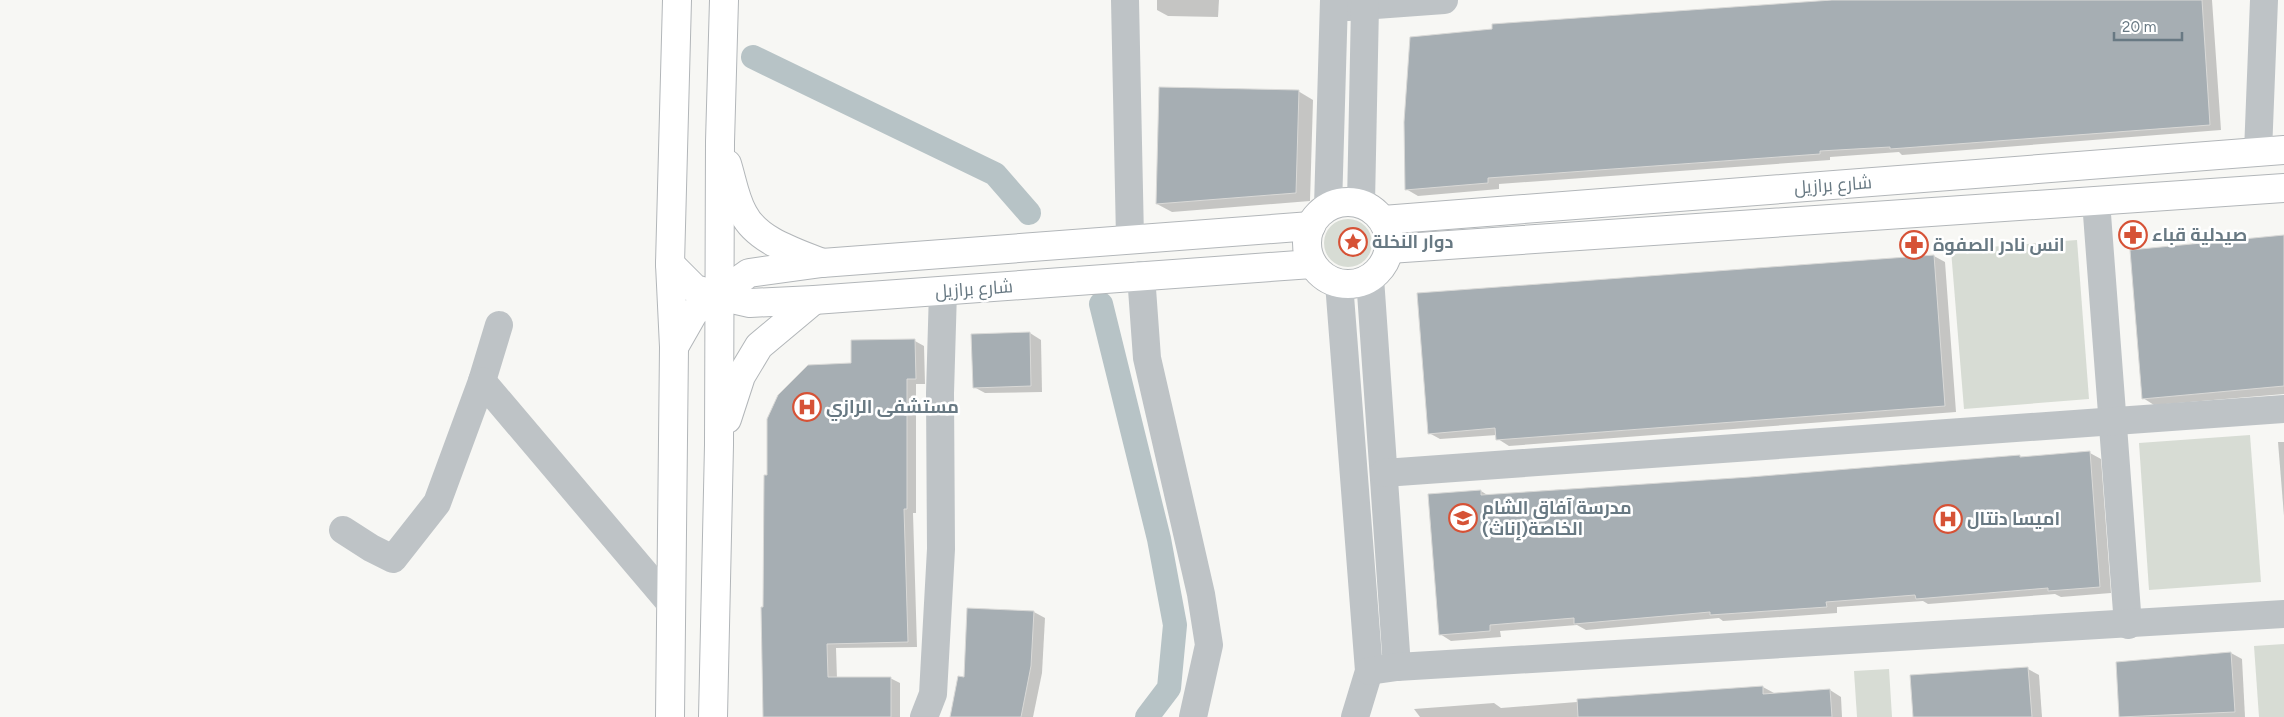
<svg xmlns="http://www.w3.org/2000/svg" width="2284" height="717" viewBox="0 0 2284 717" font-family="Figtree,Cairo,sans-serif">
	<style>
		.green { fill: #d7dcd4 }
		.shadow { fill: #0003 }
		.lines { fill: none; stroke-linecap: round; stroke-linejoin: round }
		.canal { stroke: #b7c3c6; stroke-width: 24 }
		.building { fill: #a6aeb3; stroke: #d9d9d7 }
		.highway-casing { stroke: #b2b6b9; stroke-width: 30 }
		.minor { stroke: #bec3c6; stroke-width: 28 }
		.highway { stroke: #fff; stroke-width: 28 }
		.labels { text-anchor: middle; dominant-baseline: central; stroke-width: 5; stroke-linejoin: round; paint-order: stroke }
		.street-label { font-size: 18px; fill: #687983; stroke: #fff }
		.poi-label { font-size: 18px; font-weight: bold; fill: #687983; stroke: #fff; text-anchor: start }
	</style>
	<rect width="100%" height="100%" fill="#f7f7f4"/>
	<g class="green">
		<circle cx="1348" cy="243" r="24"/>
		<path d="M2077 240 2089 399 1964 409 1951 250Z"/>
		<path d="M2250 435 2261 582 2149 590 2139 443Z"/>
		<path d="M2284 644V717H2259L2254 646Z"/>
		<path d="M1889 669 1892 717H1857L1854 671Z"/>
	</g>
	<g class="shadow">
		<path d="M1157 0H1219L1218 17 1168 16 1157 10Z"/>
		<path d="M1836 0H2212L2221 130 1902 155 1899 152 1830 157V160L1499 184V189L1418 196 1406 189Z"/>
		<path d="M1298 91 1313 100 1310 201 1172 212 1157 204Z"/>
		<path d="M2284 237V394L2154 405 2143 398Z"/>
		<path d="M1934 256 1945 262 1956 412 1509 446 1498 439 1497 435 1440 439 1429 433Z"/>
		<path d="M1030 333 1041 340 1042 392 985 393 974 387Z"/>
		<path d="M915 341 924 346 925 384H916V513H913L917 647 836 648 837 679 890 678 900 683V717H764L769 476 852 364Z"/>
		<path d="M2278 442H2284V516Z"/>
		<path d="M2090 453 2101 459 2111 593 2061 597 2055 594 1928 604 1923 601 1837 607V613L1723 621 1719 618 1586 630 1577 625 1500 631 1501 637 1451 641 1440 634 1481 491 1489 496 1750 479 2020 456 2023 458Z"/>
		<path d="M1034 612 1045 618 1042 673 1033 717H951L965 678Z"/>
		<path d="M2231 653 2242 659 2245 717H2120L2117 663Z"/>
		<path d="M2028 669 2039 675 2042 717H1915Z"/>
		<path d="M1763 687 1774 693 1830 690 1841 697 1842 717H1420L1414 709 1494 703 1501 708Z"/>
	</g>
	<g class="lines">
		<g class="canal">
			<path d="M753 57 995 174 1029 213"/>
			<path d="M1101 304 1159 539 1175 625 1169 688 1147 717"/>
		</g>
	</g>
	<g class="building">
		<path d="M1832 0H2202L2210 125 1890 149V147L1820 151V154L1488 178V183L1405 190 1404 122 1410 37 1492 29V24Z"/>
		<path d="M1159 87 1299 90 1296 193 1156 204Z"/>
		<path d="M2284 235V386L2142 399 2130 250Z"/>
		<path d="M1934 255 1945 406 1496 440 1495 428 1428 434 1417 293Z"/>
		<path d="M1030 332 1031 386 973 388 971 334Z"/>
		<path d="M915 339 916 379H907V509H904L908 642 827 644 828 677H891V717H763L761 607H763L764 475H767V419L778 395 808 365 851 363V340Z"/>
		<path d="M2090 451 2100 587 2048 591V588L1916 599 1915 595 1826 602 1827 607 1710 615V612L1574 624V618L1490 625V631L1439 635 1428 494 1481 490V495L1750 477 2020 455V457Z"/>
		<path d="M967 608 1034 611 1031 666 1021 717H950L958 676 964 677Z"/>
		<path d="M2231 652 2235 712 2119 717 2116 662Z"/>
		<path d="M2028 667 2032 717H1913L1910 675Z"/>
		<path d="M1763 686V694L1830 689 1832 717H1578L1577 699Z"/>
	</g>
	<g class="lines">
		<defs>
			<g id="highway">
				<path d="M727 164C732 180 735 199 743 213 757 241 795 252 822 263"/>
				<circle cx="1348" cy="243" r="41"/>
				<path d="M1383 220 2284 150"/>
				<path d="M1389 249 2284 188"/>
				<path d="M670 264 695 289 719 296 750 303 814 300 1312 264"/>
				<path d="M674 347 694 312 749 273 822 263 1311 226"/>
				<path d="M727 419 741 376 759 346 814 300"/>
				<path d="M670 717 674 347 670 264 677 0"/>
				<path d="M713 717 719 445 720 142 724 0"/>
			</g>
		</defs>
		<use href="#highway" class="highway-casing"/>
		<g class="minor">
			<path d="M1125 0 1130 238"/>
			<path d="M1348 7 1444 0"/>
			<path d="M2258 152 2264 0"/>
			<path d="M2096 201 2128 625"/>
			<path d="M1361 203 1365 6"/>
			<path d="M1328 207 1334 0"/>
			<path d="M1141 275 1147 358 1201 594 1209 645 1193 717"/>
			<path d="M1370 278 1397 667"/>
			<path d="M1339 283 1369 671 1355 717"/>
			<path d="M482 381 499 325"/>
			<path d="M1384 473 2284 409"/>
			<path d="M343 530 371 548 393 559 437 503 482 381 671 604"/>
			<path d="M1369 671 1397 667 2284 614"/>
			<path d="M924 717 933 694 941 549 940 393 943 291"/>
		</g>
		<use href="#highway" class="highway"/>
	</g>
	<defs>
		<symbol id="pharmacy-ring" viewBox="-11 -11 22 22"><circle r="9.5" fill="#fff" stroke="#d65236" stroke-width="1.5"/><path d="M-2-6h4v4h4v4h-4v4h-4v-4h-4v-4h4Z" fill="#d65236"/></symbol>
		<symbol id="sight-ring" viewBox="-11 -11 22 22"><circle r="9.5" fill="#fff" stroke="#d65236" stroke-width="1.5"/><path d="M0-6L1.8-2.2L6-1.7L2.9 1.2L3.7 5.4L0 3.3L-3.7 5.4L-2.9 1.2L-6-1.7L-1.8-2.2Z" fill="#d65236"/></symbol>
		<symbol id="hospital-ring" viewBox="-11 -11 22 22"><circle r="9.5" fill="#fff" stroke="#d65236" stroke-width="1.5"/><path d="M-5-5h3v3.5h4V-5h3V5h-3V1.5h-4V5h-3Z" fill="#d65236"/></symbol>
		<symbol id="school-ring" viewBox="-11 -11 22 22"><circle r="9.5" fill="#fff" stroke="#d65236" stroke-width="1.5"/><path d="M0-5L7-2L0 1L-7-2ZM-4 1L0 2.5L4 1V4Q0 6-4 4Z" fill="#d65236"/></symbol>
	</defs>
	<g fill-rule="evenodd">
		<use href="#pharmacy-ring" x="2117" y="219" width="32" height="32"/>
		<use href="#sight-ring" x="1337" y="226" width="32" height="32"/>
		<use href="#pharmacy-ring" x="1898" y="229" width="32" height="32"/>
		<use href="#hospital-ring" x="791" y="391" width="32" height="32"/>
		<use href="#school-ring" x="1447" y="502" width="32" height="32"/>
		<use href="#hospital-ring" x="1932" y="503" width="32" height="32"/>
	</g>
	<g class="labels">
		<g class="street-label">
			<text transform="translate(1833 185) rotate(-4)">شارع برازيل</text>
			<text transform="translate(974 289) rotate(-4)">شارع برازيل</text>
		</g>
		<g class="poi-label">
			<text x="2152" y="235">صيدلية قباء</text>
			<text x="1372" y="242">دوار النخلة</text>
			<text x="1933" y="245">انس نادر الصفوة</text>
			<text x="826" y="407">مستشفى الرازي</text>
			<text x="1482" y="508">مدرسة آفاق الشام<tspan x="1482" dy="21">الخاصة(إناث)</tspan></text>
			<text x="1967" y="519">اميسا دنتال</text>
		</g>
	</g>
	<path d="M2114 32v8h68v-8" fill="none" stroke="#687983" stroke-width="2.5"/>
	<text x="2122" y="32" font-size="15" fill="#687983" stroke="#ffffff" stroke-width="4" paint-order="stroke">20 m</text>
</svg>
